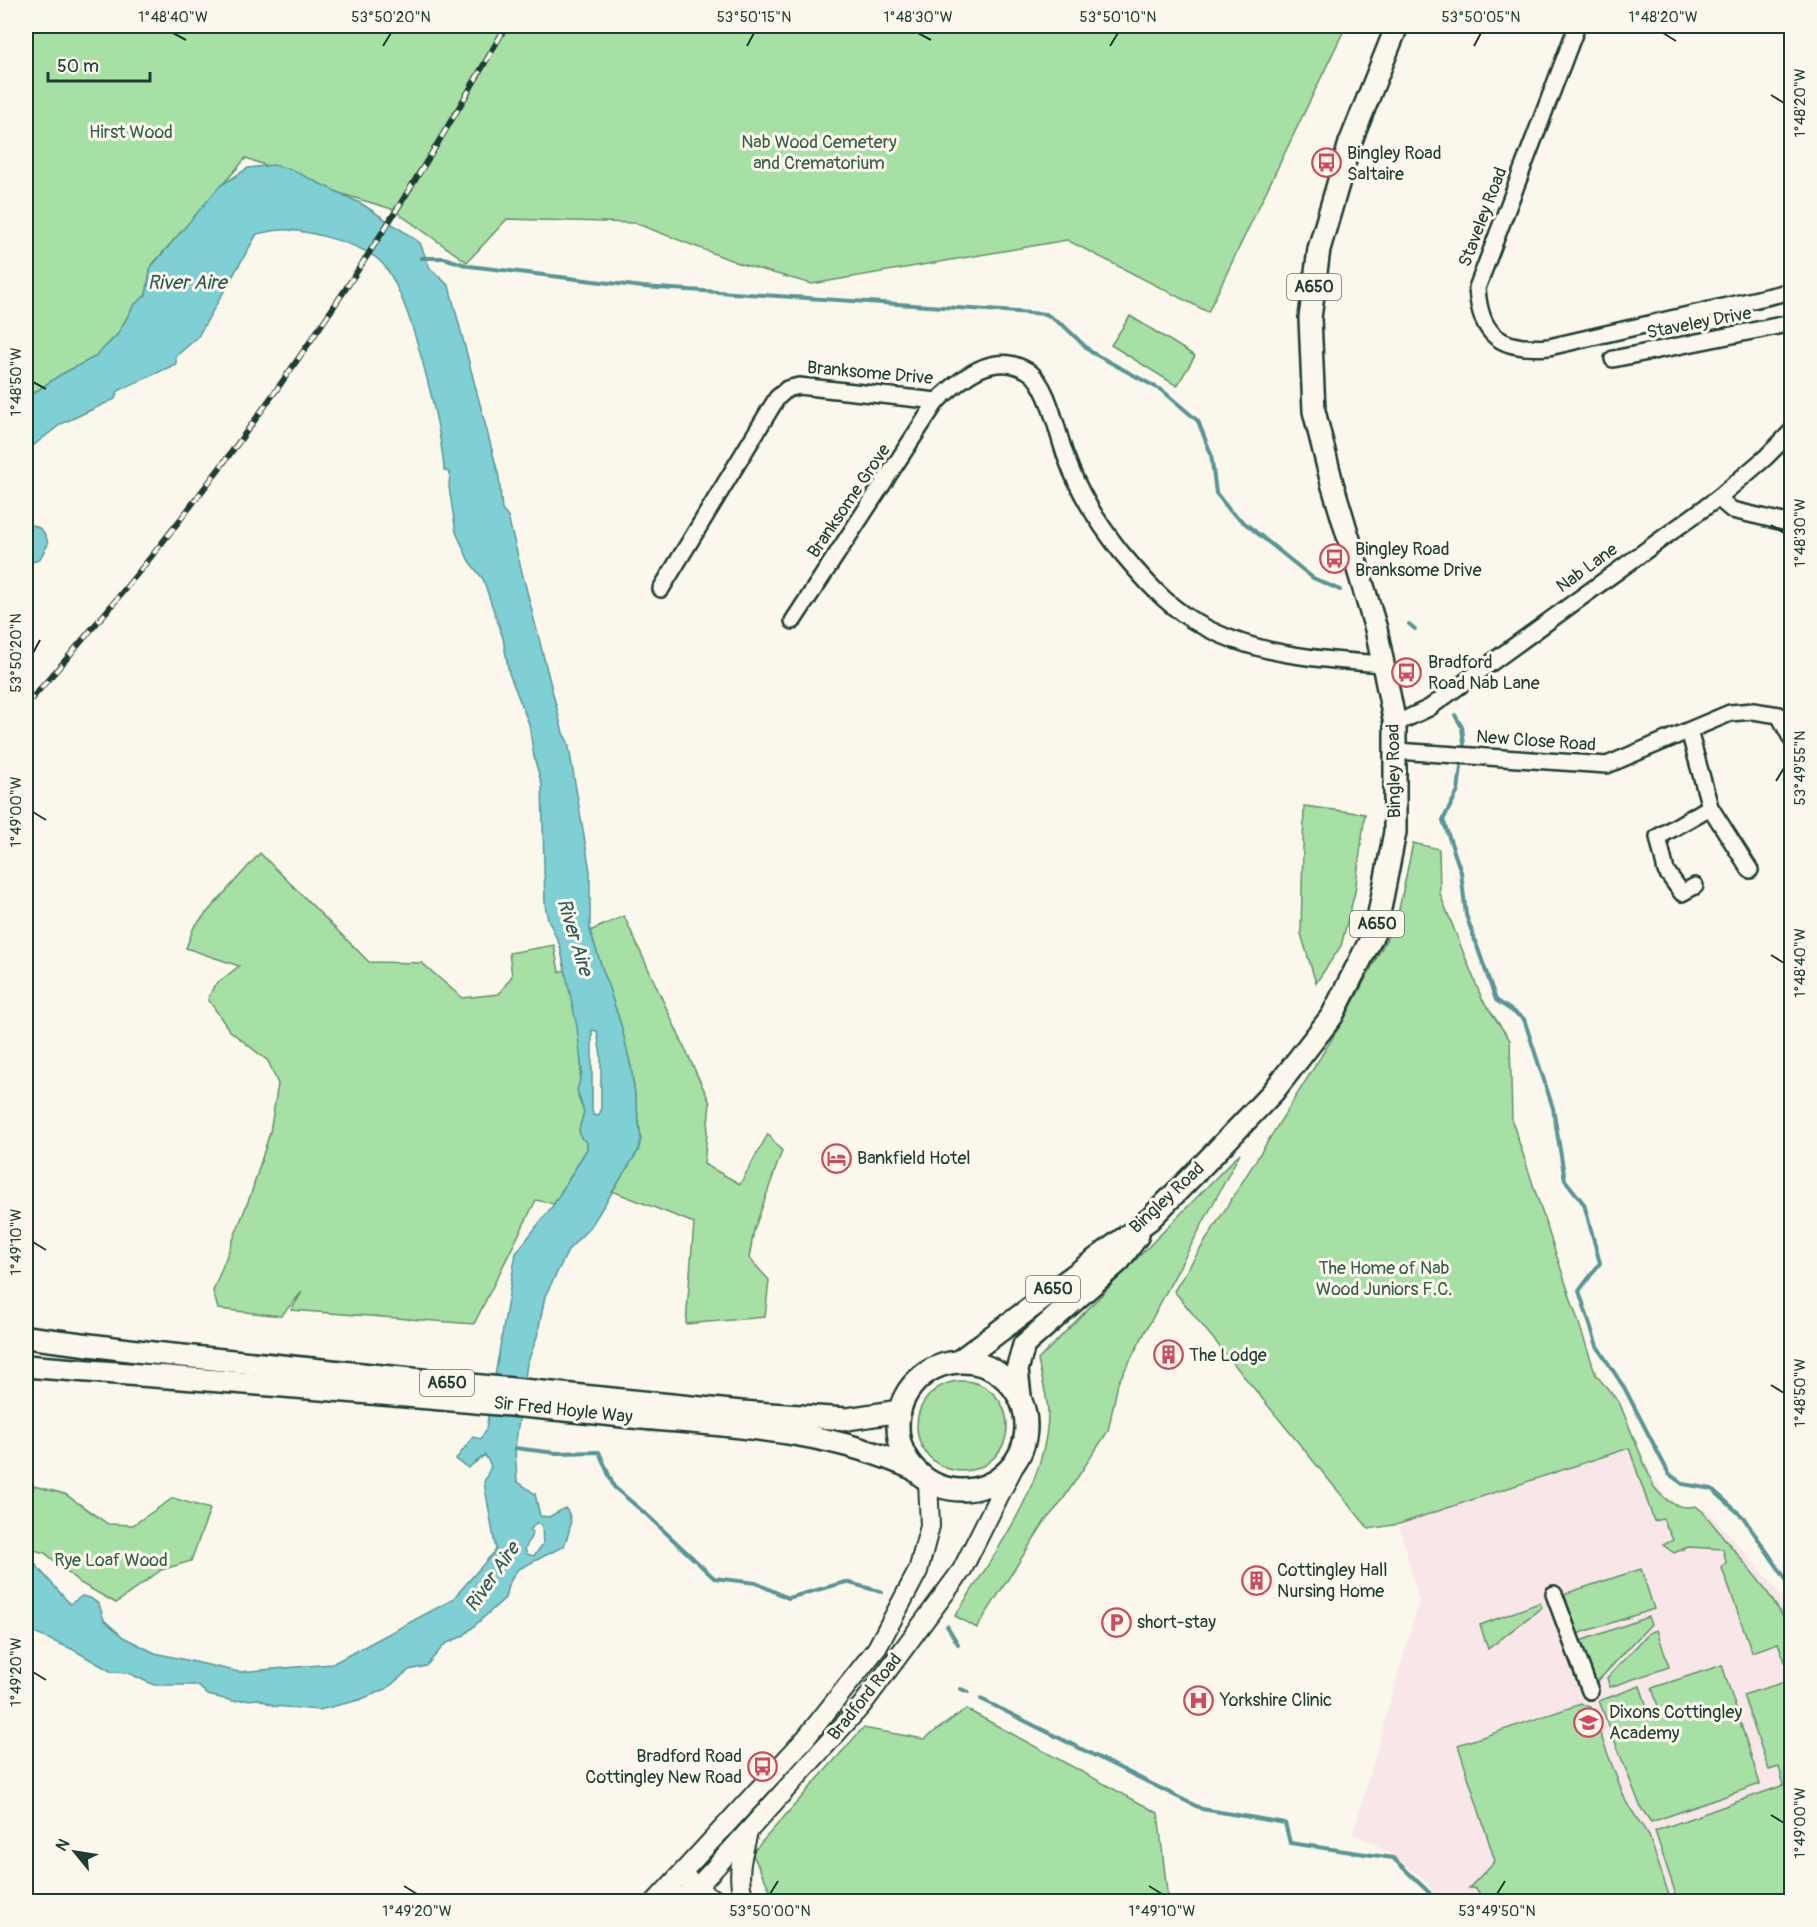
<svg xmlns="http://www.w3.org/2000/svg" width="1817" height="1927" viewBox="0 0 1817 1927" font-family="Pangolin,sans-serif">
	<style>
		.built { fill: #f8e6e9 }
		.green { fill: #a7e0a5; stroke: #638e6c; stroke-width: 1.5 }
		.water { fill: #7fd0d5; stroke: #599595; stroke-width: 1.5; fill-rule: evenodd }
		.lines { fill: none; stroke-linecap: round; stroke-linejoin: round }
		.stream { stroke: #599595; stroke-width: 4 }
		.minor-casing { stroke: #1f3d34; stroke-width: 20 }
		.major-casing { stroke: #1f3d34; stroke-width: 22 }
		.highway-casing { stroke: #1f3d34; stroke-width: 26 }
		.minor { stroke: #fbf7ec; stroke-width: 15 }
		.major { stroke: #fbf7ec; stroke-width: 18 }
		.highway { stroke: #fbf7ec; stroke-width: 21 }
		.rail-casing { stroke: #1f3d34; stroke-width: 6 }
		.rail { stroke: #fbf7ec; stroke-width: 4; stroke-dasharray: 11; stroke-linecap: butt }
		.ticks { fill: none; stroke: #1f3d34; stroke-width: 2 }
		.labels { text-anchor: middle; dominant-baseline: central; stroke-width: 6; stroke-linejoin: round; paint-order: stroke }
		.shield { fill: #fbf7ec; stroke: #61756b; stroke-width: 1.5 }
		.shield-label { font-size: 16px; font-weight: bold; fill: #1f3d34 }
		.park-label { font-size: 18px; fill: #3a5e4b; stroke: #fbf7ec }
		.poi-label { font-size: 18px; fill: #1f3d34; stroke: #fbf7ec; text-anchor: start }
		.street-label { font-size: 18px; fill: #1f3d34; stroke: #fbf7ec }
		.water-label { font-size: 20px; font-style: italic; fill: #325a54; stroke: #fbf7ec }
		.neatline { fill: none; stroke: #1f3d34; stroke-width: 2 }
		.ticks-label { font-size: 15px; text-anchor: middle; fill: #1f3d34 }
	</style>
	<rect width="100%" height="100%" fill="#fbf7ec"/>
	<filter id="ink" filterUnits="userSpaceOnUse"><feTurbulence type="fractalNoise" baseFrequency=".0167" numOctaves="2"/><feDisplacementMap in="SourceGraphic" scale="12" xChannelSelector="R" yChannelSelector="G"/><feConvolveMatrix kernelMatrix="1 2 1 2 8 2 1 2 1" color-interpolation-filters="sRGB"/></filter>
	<g filter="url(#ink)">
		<path class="built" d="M1638 1445 1653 1478 1664 1493 1679 1507 1693 1506 1708 1511 1771 1582 1791 1611V1901H1443L1417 1873 1374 1843 1353 1834 1419 1601 1399 1524Z"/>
		<g class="green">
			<path d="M26 26H1346L1208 312 1067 240 812 284 741 264 635 223 507 219 467 262 392 209 332 191 246 158 151 266 146 295 134 305 117 335 95 357 60 375 26 398Z"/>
			<path d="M1130 316 1195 356 1177 386 1111 345Z"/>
			<path d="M1304 806 1365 814 1355 892 1341 946 1316 983 1301 934Z"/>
			<path d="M1413 843 1439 849 1440 894 1482 999 1510 1040 1512 1121 1596 1375 1619 1402 1654 1487C1666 1502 1678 1510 1696 1506L1703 1512 1764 1587 1791 1629V1678L1778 1643 1752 1652 1722 1568 1726 1562 1723 1549 1688 1547 1674 1553 1663 1545 1673 1540 1663 1519 1654 1521 1629 1448 1399 1524 1369 1529 1174 1291 1345 1018 1397 919Z"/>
			<path d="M260 853 369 962 422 963 462 998 499 994 512 976 509 953 554 945 559 972 565 970 573 998 582 1059 578 1097 584 1112 579 1130 587 1142V1149L554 1204 536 1200 474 1324 291 1310 302 1292 281 1316 218 1309 213 1291 251 1194 270 1132 278 1084 268 1061 229 1030 208 999 214 986 239 966 186 948 194 927Z"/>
			<path d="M624 916 710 1103 704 1164 740 1184 768 1134 782 1151 754 1230 749 1258 769 1280 765 1317 686 1324 694 1223 612 1191 638 1151 641 1138 631 1067 621 1025 590 931Z"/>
			<path d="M1240 1153 1118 1383 1108 1431 1060 1504 1045 1521 977 1628 955 1616C992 1558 1047 1485 1048 1414 1048 1397 1041 1377 1038 1360Z"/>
			<circle cx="962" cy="1426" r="45"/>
			<path d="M26 1484 65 1494 108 1524 133 1525 173 1498 210 1509 191 1561 161 1570 116 1603 80 1583 45 1553 26 1548Z"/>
			<path d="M1641 1569 1654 1609 1577 1634 1564 1594Z"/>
			<path d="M1539 1603 1542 1607 1488 1649 1480 1625Z"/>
			<path d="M1648 1617 1651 1624 1595 1684 1580 1641Z"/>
			<path d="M1657 1630 1669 1667 1610 1687 1607 1678 1649 1633Z"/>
			<path d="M1722 1665 1760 1784 1651 1822 1641 1808 1599 1701 1640 1686 1649 1713 1659 1709 1652 1688Z"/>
			<path d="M1791 1680V1901H1678L1655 1831 1784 1785 1779 1767 1769 1770 1743 1695Z"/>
			<path d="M1581 1704 1590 1707 1626 1802 1649 1836 1671 1901H1484L1476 1888H1469L1495 1861 1458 1745Z"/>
			<path d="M966 1709 1158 1813 1168 1901H809L771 1892 752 1853 863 1728 924 1739Z"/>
		</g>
		<g class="water">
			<path d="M273 165 290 169 362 204 409 235 420 243 430 268 449 286 499 477 502 510 508 517 563 733 568 742 590 871V931L621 1025 631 1067 641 1138 638 1151 591 1226 569 1249 545 1296 537 1337 527 1364 515 1448 517 1481 535 1494 540 1516 549 1517 565 1508C576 1519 568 1534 564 1546L517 1570 508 1585 505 1598 463 1636 445 1644 426 1666 409 1670 386 1689 359 1700 319 1710 274 1706 259 1699 233 1701 208 1695 197 1685H154L128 1673 112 1672 72 1649 36 1634 26 1619V1554L70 1604 82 1596 90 1598 99 1604 104 1620 123 1637 155 1653 239 1672 332 1664 452 1600 496 1550 484 1482 491 1466 485 1455 468 1468 456 1459 473 1437 481 1439 486 1429 516 1253 554 1204 587 1149V1142L581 1138 579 1130 584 1112 577 1090 582 1072 577 1027 560 946 548 919 545 905 542 785 534 757 529 724 509 673 503 638 483 579 469 561 456 532 449 487 450 473 444 470C442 428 409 288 380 261 361 244 313 232 289 230 279 229 267 232 257 234L197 338 176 356V364L118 391 115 399 61 424 29 449 31 457 26 459V399L60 375 95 357 117 335 134 305 146 295 151 267 220 186 248 168ZM592 1030 597 1031 601 1056V1111L598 1116 593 1115 592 1108ZM537 1522 542 1526 543 1544 534 1556 527 1554 525 1549 533 1532 530 1530Z"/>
			<path d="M26 524C39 525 46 531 48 544L39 560 27 563Z"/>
		</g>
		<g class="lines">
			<g class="stream">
				<path d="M421 258H444L469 266 643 287 1046 314 1065 327 1091 352 1163 391 1198 421 1211 454 1216 493 1231 512 1313 578 1340 590"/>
				<path d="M1409 624 1415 629"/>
				<path d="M1455 715 1462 727 1464 744"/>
				<path d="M1461 766 1458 791 1443 820 1461 872 1466 915 1496 1000 1524 1019 1553 1108 1565 1180 1584 1204 1600 1263 1579 1291 1597 1346 1625 1389 1669 1474 1683 1484 1712 1489 1743 1517 1792 1588"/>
				<path d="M515 1448 556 1453 599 1452 614 1487 647 1515 714 1578 756 1583 788 1598 846 1582 882 1592"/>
				<path d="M947 1626 958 1644"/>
				<path d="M961 1689 968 1692"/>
				<path d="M981 1699 1202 1809 1285 1823 1290 1843 1393 1858 1439 1902"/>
			</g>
			<defs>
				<g id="minor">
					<path d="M1577 26 1477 288C1480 337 1502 351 1549 347L1792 291"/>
					<path d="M1613 359 1792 323"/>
					<path d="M1718 498 1732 510 1792 524"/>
					<path d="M661 589 777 398 787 389 799 386 937 401C962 378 993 350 1028 371 1049 384 1057 434 1066 457 1079 493 1097 521 1120 551 1141 576 1164 603 1192 620 1249 655 1320 660 1385 664"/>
					<path d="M793 621 937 401"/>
					<path d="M1395 724 1429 708 1718 498 1765 458 1792 431"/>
					<path d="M1689 731 1710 807 1750 870"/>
					<path d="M1396 751 1607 765 1730 713 1753 711 1779 715 1792 740"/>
					<path d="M1695 886 1682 893 1666 871 1658 837 1710 807"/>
					<path d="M1554 1594 1590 1691"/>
				</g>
				<g id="major">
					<path d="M689 1880 695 1889 720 1902"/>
					<path d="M655 1902 805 1739 877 1648 918 1571 930 1526 928 1480"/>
					<path d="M674 1902 695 1889 712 1871 862 1705 962 1570 1016 1462"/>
					<path d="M745 1902C736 1879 741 1859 747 1836"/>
				</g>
				<g id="highway">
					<path d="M26 1337 153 1353 741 1412 847 1419 900 1411"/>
					<path d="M958 1362 1150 1219 1203 1165 1273 1092 1332 1016 1376 929 1395 832V724L1376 629 1332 483 1314 411 1310 318 1319 249 1350 143 1397 26"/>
					<circle cx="962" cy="1426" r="64"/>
					<path d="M26 1366C224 1382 423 1395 622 1416 720 1426 823 1427 914 1469"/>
					<path d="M1020 1396 1017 1370 1024 1345 1119 1261 1138 1235"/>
				</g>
			</defs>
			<use href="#minor" class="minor-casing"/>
			<use href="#major" class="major-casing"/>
			<use href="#highway" class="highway-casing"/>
			<use href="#minor" class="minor"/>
			<use href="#major" class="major"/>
			<use href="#highway" class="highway"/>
			<defs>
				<path id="rail" d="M26 705C211 498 370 268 506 26"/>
			</defs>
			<use href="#rail" class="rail-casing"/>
			<use href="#rail" class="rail"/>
		</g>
	</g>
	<path class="ticks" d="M173 33 186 40M918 33 931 40M1663 33 1676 41M383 46 391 33M747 46 754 33M1110 46 1118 33M1474 46 1481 33M1771 95 1784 103M33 382 46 389M1771 525 1784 533M33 653 40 640M1776 781 1784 768M33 812 46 820M1771 955 1784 963M33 1242 46 1250M1771 1385 1784 1393M33 1672 46 1680M1771 1815 1784 1823M404 1886 417 1894M1149 1886 1162 1894M770 1894 778 1881M1497 1894 1505 1881"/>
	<defs>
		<symbol id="bus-ring" viewBox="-11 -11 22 22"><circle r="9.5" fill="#fbf7ec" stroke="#d1495b" stroke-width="1.5"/><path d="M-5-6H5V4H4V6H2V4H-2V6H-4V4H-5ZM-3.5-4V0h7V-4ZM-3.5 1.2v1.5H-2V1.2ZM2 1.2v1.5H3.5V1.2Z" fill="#d1495b"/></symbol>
		<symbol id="hotel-ring" viewBox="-11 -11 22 22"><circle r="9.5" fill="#fbf7ec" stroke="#d1495b" stroke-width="1.5"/><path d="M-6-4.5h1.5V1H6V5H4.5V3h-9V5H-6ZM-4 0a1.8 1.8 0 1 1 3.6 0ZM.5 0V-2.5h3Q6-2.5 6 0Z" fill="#d1495b"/></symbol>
		<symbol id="building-ring" viewBox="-11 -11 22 22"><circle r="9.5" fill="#fbf7ec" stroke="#d1495b" stroke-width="1.5"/><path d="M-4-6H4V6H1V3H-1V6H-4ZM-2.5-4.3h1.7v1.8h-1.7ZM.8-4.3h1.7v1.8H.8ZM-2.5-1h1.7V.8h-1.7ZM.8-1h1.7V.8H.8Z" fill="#d1495b"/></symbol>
		<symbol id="parking-ring" viewBox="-11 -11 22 22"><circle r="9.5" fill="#fbf7ec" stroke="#d1495b" stroke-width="1.5"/><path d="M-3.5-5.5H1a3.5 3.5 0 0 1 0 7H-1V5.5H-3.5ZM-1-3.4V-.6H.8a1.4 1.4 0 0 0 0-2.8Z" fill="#d1495b"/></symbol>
		<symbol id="hospital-ring" viewBox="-11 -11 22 22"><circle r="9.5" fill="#fbf7ec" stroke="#d1495b" stroke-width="1.5"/><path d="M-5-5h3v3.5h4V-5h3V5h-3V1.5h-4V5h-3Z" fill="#d1495b"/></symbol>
		<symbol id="school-ring" viewBox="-11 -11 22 22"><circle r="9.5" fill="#fbf7ec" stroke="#d1495b" stroke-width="1.5"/><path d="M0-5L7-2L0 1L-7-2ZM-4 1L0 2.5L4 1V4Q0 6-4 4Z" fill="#d1495b"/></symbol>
	</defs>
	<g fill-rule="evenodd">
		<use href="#bus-ring" x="1310" y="146" width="33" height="33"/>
		<use href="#bus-ring" x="1318" y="542" width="33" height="33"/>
		<use href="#bus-ring" x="1390" y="656" width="33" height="33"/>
		<use href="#hotel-ring" x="820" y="1142" width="33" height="33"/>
		<use href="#building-ring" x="1152" y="1338" width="33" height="33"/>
		<use href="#building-ring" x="1240" y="1564" width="33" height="33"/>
		<use href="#parking-ring" x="1100" y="1606" width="33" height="33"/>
		<use href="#hospital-ring" x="1182" y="1684" width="33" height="33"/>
		<use href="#school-ring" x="1572" y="1706" width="33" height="33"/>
		<use href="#bus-ring" x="746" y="1750" width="33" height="33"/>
	</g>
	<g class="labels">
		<g class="shield">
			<rect x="1287" y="274" width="54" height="26" rx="4.5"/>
			<rect x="1350" y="911" width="54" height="26" rx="4.5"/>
			<rect x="1026" y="1276" width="54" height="26" rx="4.5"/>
			<rect x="420" y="1370" width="54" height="26" rx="4.5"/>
		</g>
		<g class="shield-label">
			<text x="1314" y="287">A650</text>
			<text x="1377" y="924">A650</text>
			<text x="1053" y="1289">A650</text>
			<text x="447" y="1383">A650</text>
		</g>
		<g class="park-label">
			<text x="131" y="132">Hirst Wood</text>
			<text x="819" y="142">Nab Wood Cemetery<tspan x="819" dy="21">and Crematorium</tspan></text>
			<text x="1384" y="1268">The Home of Nab<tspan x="1384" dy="21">Wood Juniors F.C.</tspan></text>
			<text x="111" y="1560">Rye Loaf Wood</text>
		</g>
		<g class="poi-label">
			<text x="1347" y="153">Bingley Road<tspan x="1347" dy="21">Saltaire</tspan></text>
			<text x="1355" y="549">Bingley Road<tspan x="1355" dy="21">Branksome Drive</tspan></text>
			<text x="1428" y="662">Bradford<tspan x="1428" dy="21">Road Nab Lane</tspan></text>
			<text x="857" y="1158">Bankfield Hotel</text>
			<text x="1189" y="1355">The Lodge</text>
			<text x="1277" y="1570">Cottingley Hall<tspan x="1277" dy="21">Nursing Home</tspan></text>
			<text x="1137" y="1622">short-stay</text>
			<text x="1220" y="1700">Yorkshire Clinic</text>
			<text x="1609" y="1712">Dixons Cottingley<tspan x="1609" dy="21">Academy</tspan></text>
			<text x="742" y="1756" text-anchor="end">Bradford Road<tspan x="742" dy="21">Cottingley New Road</tspan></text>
		</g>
		<g class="street-label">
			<text transform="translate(1483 217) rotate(-69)">Staveley Road</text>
			<text transform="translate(1699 323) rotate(-11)">Staveley Drive</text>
			<text transform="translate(870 373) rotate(5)">Branksome Drive</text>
			<text transform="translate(849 501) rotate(-56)">Branksome Grove</text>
			<text transform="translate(1587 568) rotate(-36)">Nab Lane</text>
			<text transform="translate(1536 741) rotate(4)">New Close Road</text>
			<text transform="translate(1394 771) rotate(-91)">Bingley Road</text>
			<text transform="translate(1167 1198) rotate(-43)">Bingley Road</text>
			<text transform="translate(563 1410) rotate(6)">Sir Fred Hoyle Way</text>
			<text transform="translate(865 1697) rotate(-51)">Bradford Road</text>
		</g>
		<g class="water-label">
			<text x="187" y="282">River Aire</text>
			<text transform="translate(575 937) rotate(73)">River Aire</text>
			<text transform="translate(492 1577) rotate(-55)">River Aire</text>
		</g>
	</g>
	<rect width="1817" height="1927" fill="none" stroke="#fbf7ec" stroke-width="66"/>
	<g transform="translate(75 1852) rotate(300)" stroke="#fbf7ec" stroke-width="4.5" paint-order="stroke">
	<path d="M0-4.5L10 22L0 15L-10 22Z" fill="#1f3d34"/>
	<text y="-9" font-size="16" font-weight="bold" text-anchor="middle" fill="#1f3d34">N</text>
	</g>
	<path d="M48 72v9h102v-9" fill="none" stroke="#1f3d34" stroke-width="3"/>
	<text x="57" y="72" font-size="18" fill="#1f3d34" stroke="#fbf7ec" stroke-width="4.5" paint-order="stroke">50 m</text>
	<rect x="33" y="33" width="1751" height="1861" class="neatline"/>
	<g class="ticks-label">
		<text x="173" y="22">1°48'40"W</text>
		<text x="391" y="22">53°50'20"N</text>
		<text x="754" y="22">53°50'15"N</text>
		<text x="918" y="22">1°48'30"W</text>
		<text x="1118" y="22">53°50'10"N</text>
		<text x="1481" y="22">53°50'05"N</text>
		<text x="1663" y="22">1°48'20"W</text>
		<text transform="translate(1800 103) rotate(-90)" y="5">1°48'20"W</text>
		<text transform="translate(16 382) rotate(-90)" y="5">1°48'50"W</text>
		<text transform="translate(1800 533) rotate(-90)" y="5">1°48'30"W</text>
		<text transform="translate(16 653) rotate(-90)" y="5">53°50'20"N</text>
		<text transform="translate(1800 768) rotate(-90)" y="5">53°49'55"N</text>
		<text transform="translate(16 812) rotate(-90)" y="5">1°49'00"W</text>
		<text transform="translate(1800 963) rotate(-90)" y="5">1°48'40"W</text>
		<text transform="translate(16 1242) rotate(-90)" y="5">1°49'10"W</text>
		<text transform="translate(1800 1393) rotate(-90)" y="5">1°48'50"W</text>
		<text transform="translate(16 1672) rotate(-90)" y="5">1°49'20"W</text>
		<text transform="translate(1800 1823) rotate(-90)" y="5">1°49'00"W</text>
		<text x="417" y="1916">1°49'20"W</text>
		<text x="770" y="1916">53°50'00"N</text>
		<text x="1162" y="1916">1°49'10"W</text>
		<text x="1497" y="1916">53°49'50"N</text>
	</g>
</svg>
